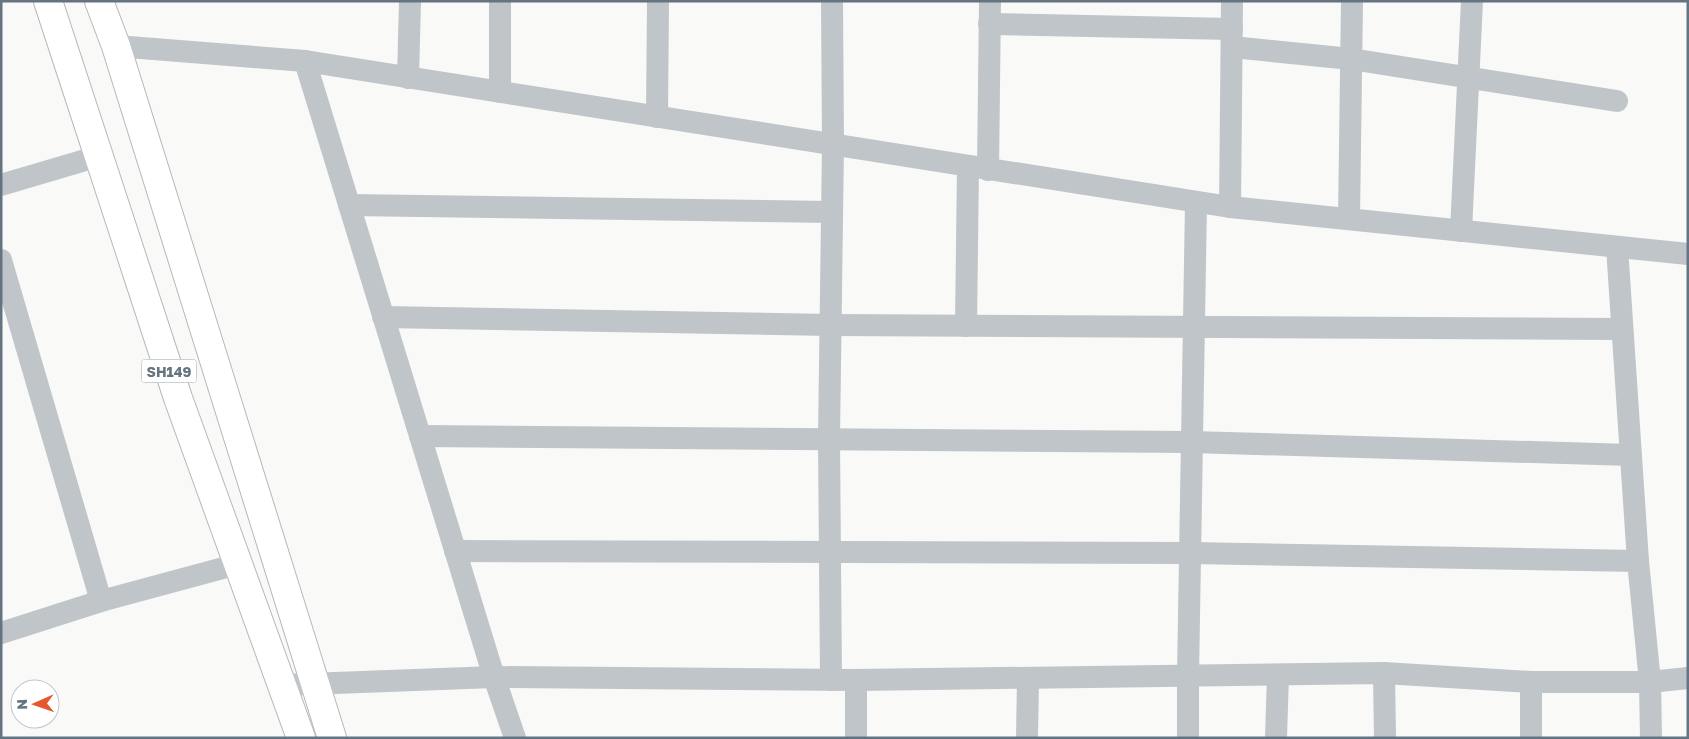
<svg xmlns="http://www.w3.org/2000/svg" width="1689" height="739" viewBox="0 0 1689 739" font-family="'Golos Text',sans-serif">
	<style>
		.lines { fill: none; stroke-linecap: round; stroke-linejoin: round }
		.primary-casing { stroke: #b4b9bd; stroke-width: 30 }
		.minor { stroke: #c0c5c9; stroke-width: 22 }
		.primary { stroke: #fff; stroke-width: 28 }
		.labels { text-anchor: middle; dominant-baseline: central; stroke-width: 5; stroke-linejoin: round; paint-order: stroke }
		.shield { fill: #fff; stroke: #929ea7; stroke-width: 1 }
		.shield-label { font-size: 14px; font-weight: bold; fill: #647481 }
	</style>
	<rect width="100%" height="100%" fill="#f9f9f7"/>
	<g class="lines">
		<defs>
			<g id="primary">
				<path d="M48 1 178 398 301 738"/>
				<path d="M99 1 116 46 332 738"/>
			</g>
		</defs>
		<use href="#primary" class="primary-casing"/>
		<g class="minor">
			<path d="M500 1V92"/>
			<path d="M989 24 1232 29"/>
			<path d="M116 46 305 61 1230 207 1688 254"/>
			<path d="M1232 47 1351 59 1617 101"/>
			<path d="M305 61 494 677 515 738"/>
			<path d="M408 78 410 1"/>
			<path d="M657 117 658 1"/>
			<path d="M988 170 990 1"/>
			<path d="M1 185 99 156"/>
			<path d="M349 205 832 212"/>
			<path d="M1230 207 1232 1"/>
			<path d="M1349 219 1352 1"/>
			<path d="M1461 231 1472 1"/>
			<path d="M1617 247 1638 561 1650 682 1651 738"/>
			<path d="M1 260 101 601"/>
			<path d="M383 317 830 325 1622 329"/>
			<path d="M966 326 968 166"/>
			<path d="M420 436 1192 442 1630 455"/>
			<path d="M455 551 1190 553 1638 561"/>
			<path d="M1 633 101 601 238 564"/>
			<path d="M1384 673 1385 738"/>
			<path d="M831 680 829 439 833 145 832 1"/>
			<path d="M282 685 494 677 856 680 1384 673 1531 682H1650L1688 678"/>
			<path d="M856 738V680"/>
			<path d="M1027 738 1028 678"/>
			<path d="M1188 738V676L1196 203"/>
			<path d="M1276 738 1278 675"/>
			<path d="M1531 738V682"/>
		</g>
		<use href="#primary" class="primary"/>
	</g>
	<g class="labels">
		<rect class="shield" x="141.5" y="359.5" width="55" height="23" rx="4"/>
		<g class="shield-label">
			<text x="169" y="371">SH149</text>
		</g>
	</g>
	<rect width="1689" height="739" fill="none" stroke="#647481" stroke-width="5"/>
	<g transform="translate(35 704) rotate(268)"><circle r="24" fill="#ffffff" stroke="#c1c7cd"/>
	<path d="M0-4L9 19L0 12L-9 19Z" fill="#e3582d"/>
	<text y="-8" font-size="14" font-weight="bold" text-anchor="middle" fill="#647481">N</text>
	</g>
</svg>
